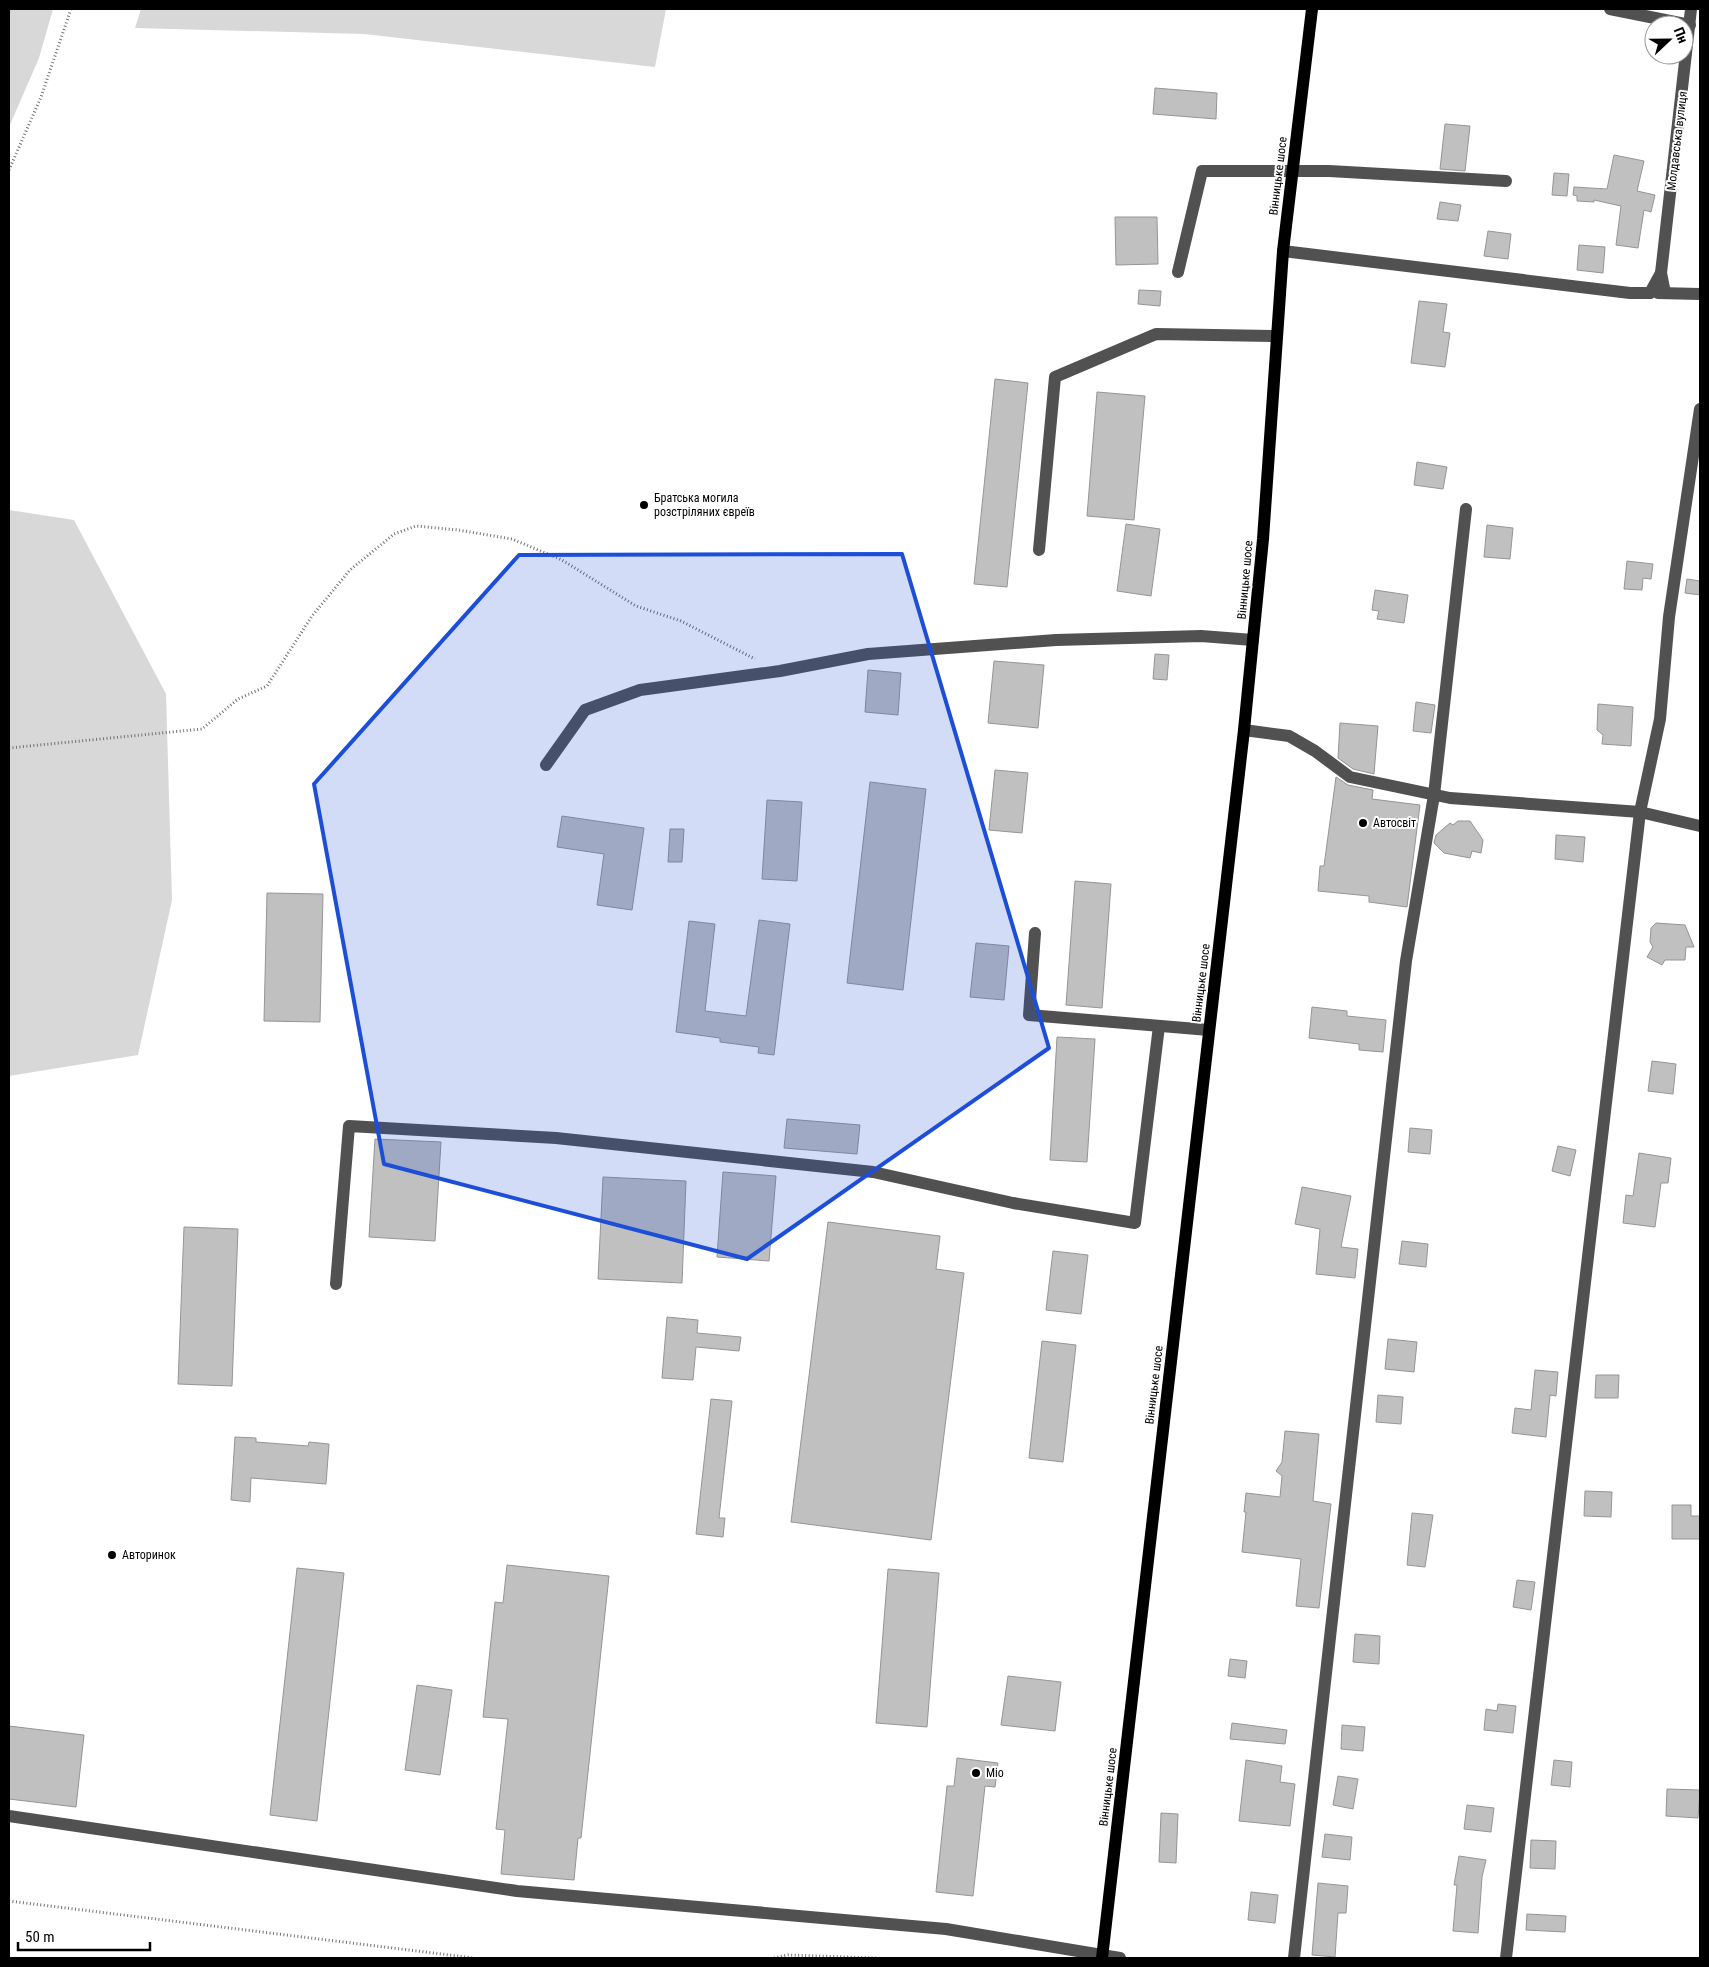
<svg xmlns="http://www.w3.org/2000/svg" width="1709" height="1967" viewBox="0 0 1709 1967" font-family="'Roboto Condensed',sans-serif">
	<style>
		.green { fill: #d8d8d8 }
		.building { fill: #c0c0c0; stroke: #959595 }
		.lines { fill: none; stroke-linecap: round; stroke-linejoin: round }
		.path { stroke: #737373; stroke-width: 3; stroke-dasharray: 1 2.5; stroke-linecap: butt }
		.minor { stroke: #515151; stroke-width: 12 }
		.major { stroke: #000; stroke-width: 12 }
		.marked { fill: #1d4ed8; fill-opacity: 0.2; stroke: #1d4ed8; stroke-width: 4; stroke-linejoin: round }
		.poi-dot { fill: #000; stroke: #fff; stroke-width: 2 }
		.labels { text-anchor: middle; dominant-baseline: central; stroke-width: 4; stroke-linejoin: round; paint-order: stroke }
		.street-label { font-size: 12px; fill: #000; stroke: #fff }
		.poi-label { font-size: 12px; fill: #000; stroke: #fff; text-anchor: start }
	</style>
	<rect width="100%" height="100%" fill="#fff"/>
	<g class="green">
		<path d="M9 9H53L39 58 9 127Z"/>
		<path d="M141 9H666L655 67 364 34 135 28Z"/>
		<path d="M9 510 74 520 166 694 172 900 138 1055 9 1076Z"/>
	</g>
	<g class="building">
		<path d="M1155 88 1217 93 1216 119 1153 114Z"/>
		<path d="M1445 124 1470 126 1465 171 1440 169Z"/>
		<path d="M1614 155 1644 161 1637 191 1655 195 1651 212 1644 210 1638 248 1616 245 1621 206 1594 200V202L1577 201V196L1573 195 1574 187 1607 189Z"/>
		<path d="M1554 173 1569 174 1567 196 1552 195Z"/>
		<path d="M1440 202 1461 205 1458 221 1437 219Z"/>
		<path d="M1115 217H1157L1158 264 1116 265Z"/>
		<path d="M1488 231 1511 234 1508 259 1484 256Z"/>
		<path d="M1579 245 1605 247 1603 273 1577 270Z"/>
		<path d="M1139 290 1161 291 1160 306 1138 304Z"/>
		<path d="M1419 301 1447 304 1443 332 1450 333 1445 367 1411 363Z"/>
		<path d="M995 379 1028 383 1007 587 974 584Z"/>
		<path d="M1097 392 1145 396 1134 520 1087 516Z"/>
		<path d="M1417 462 1447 467 1443 489 1414 485Z"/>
		<path d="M1126 524 1160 529 1151 596 1117 591Z"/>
		<path d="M1487 525 1513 528 1510 559 1484 557Z"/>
		<path d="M1627 561 1653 564 1651 579 1643 578 1642 590 1624 589Z"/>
		<path d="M1687 579 1700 581V595L1685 593Z"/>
		<path d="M1375 590 1408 595 1404 623 1377 619 1379 611 1372 610Z"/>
		<path d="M1155 654 1169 655 1167 680 1153 679Z"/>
		<path d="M994 661 1044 665 1038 728 988 723Z"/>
		<path d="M868 670 901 673 898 715 865 712Z"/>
		<path d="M1416 702 1435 705 1431 733 1413 731Z"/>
		<path d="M1598 704 1633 707 1631 746 1602 744 1603 735 1597 730Z"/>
		<path d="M1340 723 1378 726 1374 774 1353 769 1338 758Z"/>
		<path d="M995 770 1028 773 1022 833 989 830Z"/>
		<path d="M1336 777 1348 785 1373 790 1372 799 1420 805 1407 907 1369 902V896L1318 891 1320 866H1324Z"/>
		<path d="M870 782 926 789 903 990 847 983Z"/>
		<path d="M767 800 802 802 797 881 762 879Z"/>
		<path d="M562 816 644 828 632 910 597 905 604 854 557 847Z"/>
		<path d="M1458 821H1470L1483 840 1481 853 1472 851 1470 858 1444 853 1434 843 1436 835 1450 823 1453 825Z"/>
		<path d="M670 829H684L682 862H668Z"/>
		<path d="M1556 835 1585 837 1583 862 1555 859Z"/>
		<path d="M1075 881 1111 884 1102 1008 1066 1005Z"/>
		<path d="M267 893 323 894 320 1022 264 1021Z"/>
		<path d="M759 920 790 924 774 1055 758 1053 759 1047 720 1042V1038L676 1032 689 921 715 924 705 1011 746 1016Z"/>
		<path d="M1656 923 1685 925 1694 947H1686L1685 960H1665L1662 965 1647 957 1653 947 1650 942 1651 928Z"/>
		<path d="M976 943 1009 946 1004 1000 970 997Z"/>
		<path d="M1312 1007 1347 1011V1016L1386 1020 1383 1052 1359 1050V1044L1309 1038Z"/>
		<path d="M1057 1037 1095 1039 1087 1162 1050 1160Z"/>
		<path d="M1652 1061 1676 1064 1673 1094 1648 1091Z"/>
		<path d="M787 1119 860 1125 857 1154 784 1148Z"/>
		<path d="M1410 1128 1432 1130 1430 1154 1408 1152Z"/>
		<path d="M375 1139 441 1142 435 1241 369 1237Z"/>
		<path d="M1558 1146 1576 1150 1570 1176 1552 1171Z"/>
		<path d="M1639 1153 1671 1158 1668 1183H1661L1655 1227 1623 1223 1626 1195 1633 1196Z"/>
		<path d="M723 1172 776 1176 769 1261 717 1257Z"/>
		<path d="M603 1177 686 1181 682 1283 598 1279Z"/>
		<path d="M1302 1187 1351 1196 1341 1247 1358 1249 1355 1278 1316 1274 1320 1229 1295 1224Z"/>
		<path d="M828 1222 940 1236 936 1269 964 1273 931 1540 791 1522Z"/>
		<path d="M184 1227 238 1229 232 1386 178 1384Z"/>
		<path d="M1402 1241 1428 1244 1426 1267 1399 1264Z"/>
		<path d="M1053 1251 1088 1255 1081 1314 1046 1310Z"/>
		<path d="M667 1317 698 1320 697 1333 741 1337 739 1351 696 1347 693 1380 662 1378Z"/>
		<path d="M1388 1339 1417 1342 1414 1372 1385 1369Z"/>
		<path d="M1042 1341 1076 1345 1063 1462 1029 1458Z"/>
		<path d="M1535 1370 1558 1372 1556 1396 1550 1395 1546 1437 1512 1433 1515 1408 1531 1410Z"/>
		<path d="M1596 1375H1619L1618 1398H1595Z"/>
		<path d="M1378 1395 1403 1397 1401 1424 1376 1422Z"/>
		<path d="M711 1399 732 1401 719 1518H725L723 1537 696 1534Z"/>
		<path d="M1285 1431 1319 1434 1313 1501 1331 1504 1319 1608 1296 1606 1301 1559 1242 1552 1246 1512H1244L1246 1493 1280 1497 1282 1476 1276 1471 1282 1462Z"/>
		<path d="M235 1437 256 1438V1442L308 1446 309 1442 329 1444 326 1484 251 1478 250 1502 231 1500Z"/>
		<path d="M1585 1491 1612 1492 1611 1517 1584 1516Z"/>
		<path d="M1672 1505H1691V1516H1700V1539H1672Z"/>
		<path d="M1412 1513 1433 1515 1425 1567 1407 1565Z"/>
		<path d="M507 1565 609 1576 581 1838H578L574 1880 501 1874 505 1830 496 1829 508 1719 483 1717 495 1602 503 1603Z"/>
		<path d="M297 1568 344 1573 317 1821 270 1815Z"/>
		<path d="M888 1569 939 1573 927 1727 876 1723Z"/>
		<path d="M1517 1580 1535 1582 1531 1610 1513 1607Z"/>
		<path d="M1355 1634 1380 1636 1379 1664 1353 1662Z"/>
		<path d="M1230 1659 1247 1661 1245 1678 1228 1676Z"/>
		<path d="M1008 1676 1061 1682 1055 1731 1001 1725Z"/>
		<path d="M417 1685 452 1690 440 1775 405 1770Z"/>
		<path d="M1498 1704 1516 1706 1513 1733 1484 1730 1486 1709 1497 1711Z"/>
		<path d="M1232 1723 1287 1730 1285 1744 1230 1739Z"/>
		<path d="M1342 1725 1365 1727 1363 1751 1341 1749Z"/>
		<path d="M9 1726 84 1735 76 1807 9 1799Z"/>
		<path d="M957 1758 998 1763 995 1787 985 1786 973 1896 936 1892 947 1786H954Z"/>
		<path d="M1246 1760 1282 1766 1280 1782 1295 1784 1290 1826 1239 1821Z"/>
		<path d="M1554 1760 1572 1762 1570 1787 1551 1785Z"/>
		<path d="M1338 1776 1358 1779 1353 1809 1333 1805Z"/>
		<path d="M1667 1789 1700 1790 1698 1818 1666 1816Z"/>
		<path d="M1467 1805 1494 1808 1491 1832 1464 1829Z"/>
		<path d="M1161 1813 1178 1814 1176 1863 1159 1862Z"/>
		<path d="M1325 1834 1352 1837 1350 1860 1322 1857Z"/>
		<path d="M1531 1840 1556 1841 1555 1869 1530 1868Z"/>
		<path d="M1459 1856 1486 1860 1482 1877 1478 1933 1453 1931 1457 1885H1454Z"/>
		<path d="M1318 1883 1348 1886 1346 1913H1338L1335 1957 1312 1955Z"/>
		<path d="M1251 1892 1278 1895 1275 1923 1248 1920Z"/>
		<path d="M1527 1914 1566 1916 1565 1932 1526 1930Z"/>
	</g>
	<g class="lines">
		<g class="path">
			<path d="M9 170 41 97 71 9"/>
			<path d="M9 748 202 729 238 699 267 686 312 616 350 570 394 534 416 526 458 530 512 539 562 560 636 606 681 621 755 659"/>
			<path d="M9 1901 474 1958"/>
			<path d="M774 1958 788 1955 876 1958"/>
		</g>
		<g class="minor">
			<path d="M1610 9 1690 25"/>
			<path d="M1283 251 1630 293H1650L1661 273"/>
			<path d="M1178 272 1202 171H1329L1506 181"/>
			<path d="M1658 293 1700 294"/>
			<path d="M1665 293 1661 273 1691 9"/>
			<path d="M1039 550 1055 377 1156 334 1277 336"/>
			<path d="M1244 730 1289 736 1315 751 1350 777 1450 798 1640 812 1700 826"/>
			<path d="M546 765 585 710 640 690 780 671 868 654 1056 640 1201 636 1253 640"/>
			<path d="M1035 933 1029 1015 1209 1030"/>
			<path d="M336 1284 349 1126 556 1138 873 1172 1013 1203 1135 1223 1159 1026"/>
			<path d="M9 1816 517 1891 946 1929 1120 1958"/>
			<path d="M1294 1958 1406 961 1434 795 1466 509"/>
			<path d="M1506 1958 1640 812 1660 719 1669 617 1700 409"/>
		</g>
		<path class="major" d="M1102 1958 1244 730 1263 539 1283 251 1312 9"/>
	</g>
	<path class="marked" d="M902 554 1049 1048 747 1259 384 1164 314 784 519 555Z"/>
	<g class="poi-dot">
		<circle cx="644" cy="505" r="5"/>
		<circle cx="1363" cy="823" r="5"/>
		<circle cx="112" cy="1555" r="5"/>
		<circle cx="976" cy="1773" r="5"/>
	</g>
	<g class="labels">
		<g class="street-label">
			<text transform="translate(1677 141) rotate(-83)">Молдавська вулиця</text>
			<text transform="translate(1278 176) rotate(-83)">Вінницьке шосе</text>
			<text transform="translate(1245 580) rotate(-85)">Вінницьке шосе</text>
			<text transform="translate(1201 983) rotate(-83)">Вінницьке шосе</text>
			<text transform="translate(1154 1385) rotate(-83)">Вінницьке шосе</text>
			<text transform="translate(1108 1787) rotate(-83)">Вінницьке шосе</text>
		</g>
		<g class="poi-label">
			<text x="654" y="498">Братська могила<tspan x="654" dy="14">розстріляних євреїв</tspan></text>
			<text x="1373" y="823">Автосвіт</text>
			<text x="122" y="1555">Авторинок</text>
			<text x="986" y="1773">Міо</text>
		</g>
	</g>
	<rect width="1709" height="1967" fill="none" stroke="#000000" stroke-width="20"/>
	<g transform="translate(1669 40) rotate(68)"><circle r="24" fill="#ffffff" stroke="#999999"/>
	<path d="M0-4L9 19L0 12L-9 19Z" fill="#000000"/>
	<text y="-8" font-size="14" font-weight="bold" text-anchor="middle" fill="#000000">Пн</text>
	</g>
	<path d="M18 1942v8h132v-8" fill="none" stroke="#000000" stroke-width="2.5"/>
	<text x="25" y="1942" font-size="15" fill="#000000" stroke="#ffffff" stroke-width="4" paint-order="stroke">50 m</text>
</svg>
